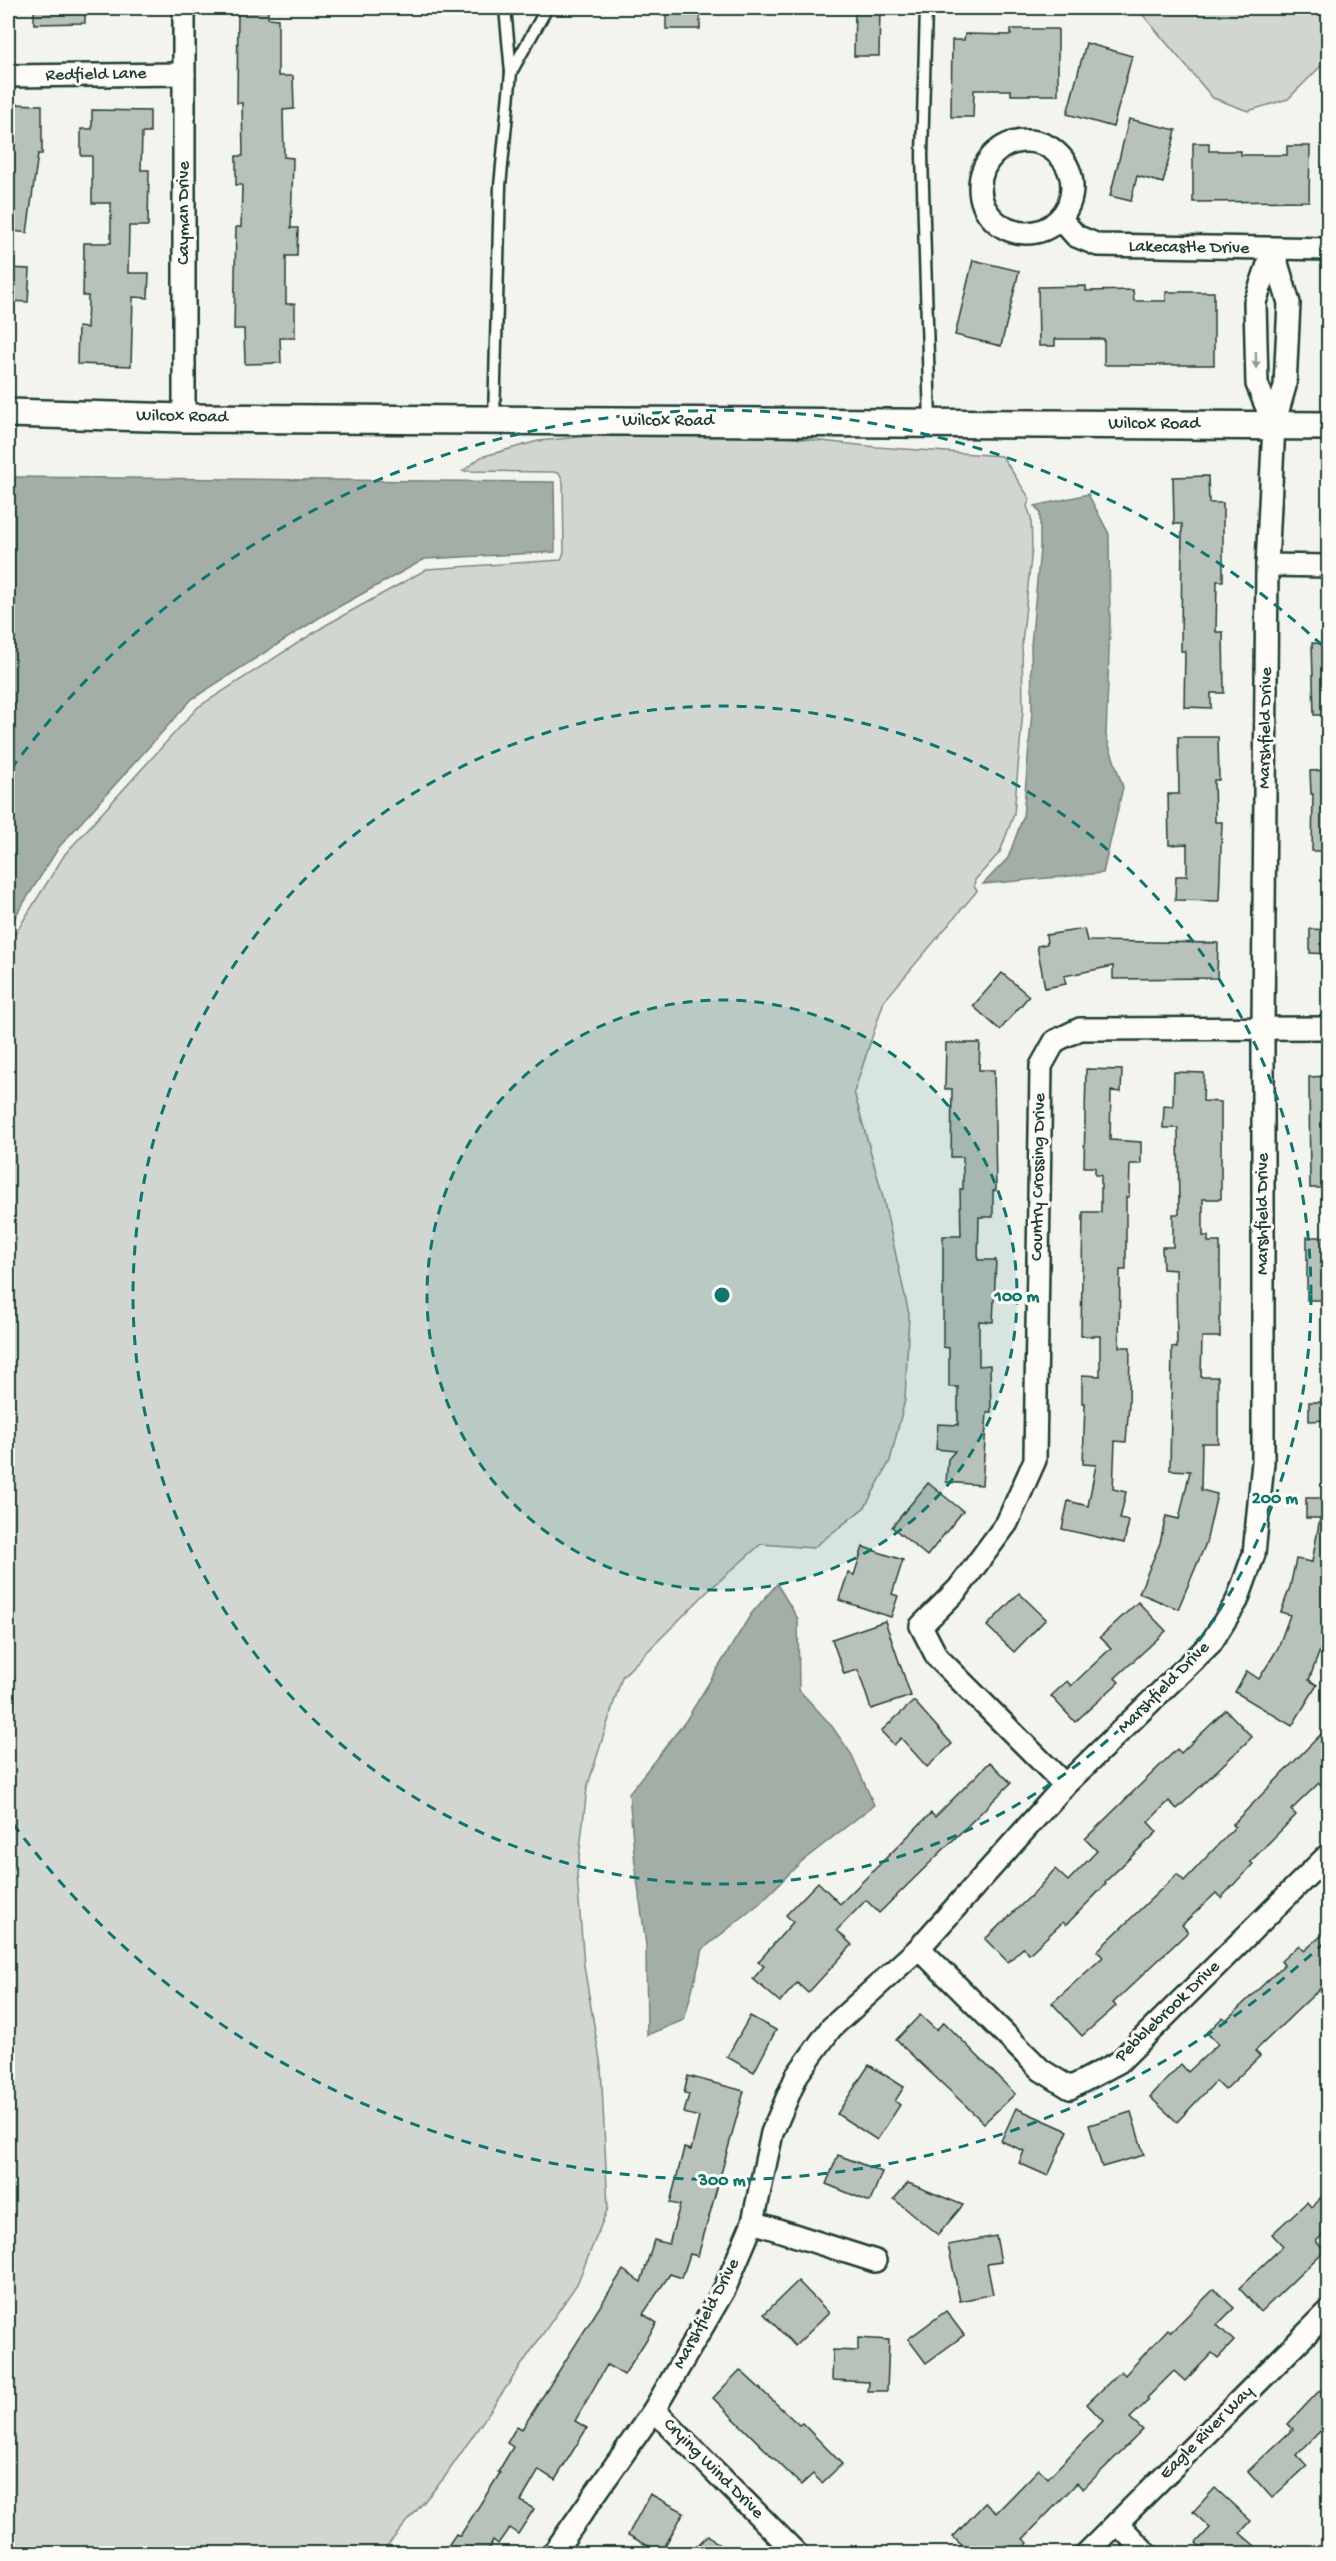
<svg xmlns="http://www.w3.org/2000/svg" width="1336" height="2561" viewBox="0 0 1336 2561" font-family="'Gochi Hand',sans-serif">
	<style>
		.green { fill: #d1d6d1; stroke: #788a82; stroke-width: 1.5 }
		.water { fill: #a3aea7; stroke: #6e8179; stroke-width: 1.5 }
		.building { fill: #b9c1bb; stroke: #1f3d34; stroke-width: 1.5 }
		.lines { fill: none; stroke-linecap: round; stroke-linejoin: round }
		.service-casing { stroke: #1f3d34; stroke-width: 15 }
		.minor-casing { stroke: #1f3d34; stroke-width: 26 }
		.tertiary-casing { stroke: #1f3d34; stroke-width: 32 }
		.service { stroke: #fdfcf7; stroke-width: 10 }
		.minor { stroke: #fdfcf7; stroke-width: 21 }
		.tertiary { stroke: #fdfcf7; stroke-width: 27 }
		.oneway { fill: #8e9c96 }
		.ring { fill: none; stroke: #0f766e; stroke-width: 3; stroke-dasharray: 10 8 }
		.labels { text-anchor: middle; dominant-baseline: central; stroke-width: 6; stroke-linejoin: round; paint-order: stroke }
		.street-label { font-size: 18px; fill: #1f3d34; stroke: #fdfcf7 }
		.centre { fill: #0f766e; stroke: #fdfcf7; stroke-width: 3 }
		.ring-label { font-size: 18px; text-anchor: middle; font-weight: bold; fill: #0f766e; stroke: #fdfcf7; stroke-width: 6; stroke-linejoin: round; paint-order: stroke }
	</style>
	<rect width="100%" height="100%" fill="#f4f4ef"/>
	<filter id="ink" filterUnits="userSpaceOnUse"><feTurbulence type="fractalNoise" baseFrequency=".0167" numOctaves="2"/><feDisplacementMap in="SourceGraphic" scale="12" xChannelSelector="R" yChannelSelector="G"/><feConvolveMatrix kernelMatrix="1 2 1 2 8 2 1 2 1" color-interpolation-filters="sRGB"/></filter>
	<g filter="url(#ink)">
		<g class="green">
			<path d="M1137 8H1328V59L1288 99 1248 111 1213 98Z"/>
			<path d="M634 432 757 434 877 447 1002 456 1030 499 1027 506 1031 517 1032 548 1022 644 1023 710 1014 814 1000 852 975 880 974 886 977 891 884 1001 854 1092 882 1193 909 1314 905 1400 890 1461 865 1507 813 1548 761 1544 709 1590 622 1677 587 1788 577 1875 584 1966 601 2066 608 2208 577 2284 444 2478 381 2553H8V945L65 854 198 707 326 625 427 569 561 560 564 552 563 482 560 474 554 472 463 471 481 457 538 441Z"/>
		</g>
		<g class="water">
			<path d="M8 477 554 482 555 552 425 559 322 616 192 699 59 847 8 928Z"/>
			<path d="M1088 494 1109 534 1110 625 1106 736 1123 787 1103 873 983 884 1008 858 1023 817 1032 711 1031 645 1040 549V513L1035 506Z"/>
			<path d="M777 1584 798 1619 799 1690 831 1725 852 1755 874 1805 801 1862 760 1903 703 1949 684 2020 647 2035 646 1945 635 1864 629 1793 685 1722 751 1614Z"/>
		</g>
		<g class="building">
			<path d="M34 8H85V23L34 24Z"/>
			<path d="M238 8H268V18L278 19V76H293L294 109 283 110 284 157 293 158 291 228H298L297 256H286V304H295V338H280L281 363 245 364 244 329H234L236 227H241L242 185H236V156H243L242 103H237Z"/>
			<rect x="666" y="8" width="34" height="21"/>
			<path d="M855 8H880L879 56H854Z"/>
			<path d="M1011 29H1058V95H1011V90H974L973 117H951L952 40H964L965 34 1011 35Z"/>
			<path d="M1086 43 1132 56 1113 127 1067 114Z"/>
			<path d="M8 104 42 105V154H38L27 233 8 230Z"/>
			<path d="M92 110 150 111V133H142L141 170H149L148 226H129L128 273H149L148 298 133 297 131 366 77 364 78 327 87 328 88 296H83L84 243H111V203H92V156H81V129H92Z"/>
			<path d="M1129 119 1176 130 1163 183 1137 176 1131 201 1110 196Z"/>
			<path d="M1193 143H1209V151H1241V155H1287V146H1310L1309 201 1193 202Z"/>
			<path d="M973 260 1019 271 1001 346 955 335Z"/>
			<path d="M8 268 30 269 28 302 8 301Z"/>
			<path d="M1086 286V291L1133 290 1134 301H1166V292H1214V365H1104V339H1055V346H1039L1038 287Z"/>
			<path d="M1208 476 1209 503H1223V581H1217L1216 632H1223L1224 693H1211V708L1184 707 1185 651H1181L1182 524H1174L1173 477Z"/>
			<path d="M1312 643 1329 644V715H1314Z"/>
			<path d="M1178 737H1218L1219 780H1214L1215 822H1222L1219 901 1175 900 1176 876H1187V844L1169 845 1168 794H1179Z"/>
			<path d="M1329 770V851H1312L1313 794H1311L1310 771Z"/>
			<path d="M1084 929 1087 941 1218 943 1217 978 1113 979V966L1064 976 1066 984 1045 988 1037 946 1047 944 1046 935Z"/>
			<path d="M1310 929 1329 930V954L1310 953Z"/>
			<path d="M1002 973 1029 996 1000 1030 973 1006Z"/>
			<path d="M946 1043H980L979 1070H994L996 1190 993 1191V1217H979L978 1260H996L993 1322 979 1321V1366L990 1365 991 1412H987L982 1485 946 1482 948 1459 955 1451 936 1449 938 1424 958 1425V1387H949V1348L943 1347V1236H961L960 1189H963V1157H951L952 1089H945Z"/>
			<path d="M1086 1069 1122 1070 1121 1092 1111 1091 1110 1140 1141 1142V1164H1130L1129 1197H1126V1270H1120L1119 1347H1130L1129 1404 1126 1442 1115 1441 1113 1489 1126 1492 1120 1519 1129 1521 1124 1543 1062 1529 1068 1501 1088 1506 1096 1465 1083 1464 1085 1403H1082V1375L1100 1376V1336H1081L1083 1212H1101V1175H1095V1167H1084Z"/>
			<path d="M1174 1072 1204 1073 1203 1101 1221 1102V1199H1203V1236H1208V1242H1220V1337H1202L1201 1377H1218V1443H1202L1201 1490 1217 1494 1206 1543 1178 1609 1139 1593 1160 1543 1166 1516 1179 1519 1190 1471 1170 1470 1172 1347 1177 1348 1176 1270 1163 1269 1162 1247H1173V1214H1179L1178 1128H1163L1164 1105 1173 1106Z"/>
			<path d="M1329 1076V1188H1310L1309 1077Z"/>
			<rect x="1307" y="1237" width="22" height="63"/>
			<path d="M1309 1402H1329V1420L1309 1421Z"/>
			<path d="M928 1483 963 1511 927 1556 892 1527Z"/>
			<path d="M1306 1498H1329V1626L1309 1680 1317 1685 1292 1726 1235 1692 1247 1671 1259 1679 1278 1648 1290 1615 1281 1612 1290 1587 1296 1559 1312 1562 1320 1518H1306Z"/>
			<path d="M863 1547 903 1560 892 1594 898 1596 891 1617 839 1600 848 1573 854 1575Z"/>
			<path d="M1019 1593 1046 1619 1014 1652 987 1626Z"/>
			<path d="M1138 1602 1166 1631 1115 1678 1119 1682 1075 1722 1051 1696 1067 1681 1071 1686 1111 1648 1100 1637Z"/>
			<path d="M885 1621 911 1696 871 1709 858 1670 844 1674 832 1639Z"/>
			<path d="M914 1701 952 1744 927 1767 901 1738 894 1745 881 1731Z"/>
			<path d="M1226 1710 1252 1737 1177 1809 1169 1801 1148 1822 1157 1832 1105 1882 1106 1884 1066 1925 1063 1922 1029 1954 1023 1948 1008 1962 985 1939 1034 1893 1055 1869 1068 1881 1097 1851 1085 1839 1177 1749 1181 1753Z"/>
			<path d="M1329 1726V1792L1319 1783 1291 1810 1296 1815 1250 1862 1253 1864 1221 1898 1216 1893 1182 1925 1188 1932 1113 2003 1116 2006 1082 2036 1052 2003 1103 1957 1097 1951 1177 1874 1184 1881 1235 1827 1232 1825Z"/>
			<path d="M990 1762 1011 1783 879 1913 866 1900 837 1930 852 1945 808 1993 797 1983 780 2002 753 1979 764 1966 758 1962 793 1922 786 1915 818 1882 840 1904 931 1813 935 1817Z"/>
			<path d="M1329 1929V1980L1255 2051 1260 2056 1225 2090 1216 2081 1177 2122 1150 2097 1181 2064 1188 2072 1218 2044 1207 2033 1223 2017 1226 2020 1284 1965 1281 1961 1299 1945 1304 1951Z"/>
			<path d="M920 2015 936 2030 944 2022 1015 2094 984 2123 896 2040Z"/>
			<path d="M750 2016 776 2030 754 2072 727 2057Z"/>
			<path d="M869 2065 904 2087 895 2101 900 2105 877 2140 837 2114Z"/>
			<path d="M688 2076 744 2091 698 2256 690 2254 682 2278 670 2274 643 2314 657 2323 624 2375 607 2365 575 2421 587 2428 555 2480 539 2470 521 2501 534 2509 518 2534 509 2528 498 2544 493 2540 486 2553H443L456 2534 460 2536 500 2473 498 2472 513 2447 507 2443 517 2426 522 2429 623 2270 641 2282 654 2240 669 2244 680 2205 670 2203 684 2148 691 2150 699 2117 684 2113 689 2094 684 2093Z"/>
			<path d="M1016 2108 1068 2131 1048 2176 1019 2163 1024 2151 1001 2141Z"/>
			<path d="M1131 2112 1144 2155 1102 2167 1089 2125Z"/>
			<path d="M838 2155 882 2172 870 2202 826 2184Z"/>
			<path d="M908 2183 963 2205 938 2235 894 2199Z"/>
			<path d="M1329 2190V2229L1316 2241 1324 2251 1261 2312 1239 2288 1283 2246 1272 2234 1307 2202 1311 2207Z"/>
			<path d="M996 2236 1001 2262 987 2264 993 2294 960 2301 948 2245Z"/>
			<path d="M798 2281 829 2313 795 2346 764 2314Z"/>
			<path d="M1214 2289 1234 2308 1217 2325 1234 2341 1218 2358 1212 2353 1185 2381 1174 2371 1147 2398 1149 2400 1130 2418 1143 2430 1083 2489 1077 2483 1023 2539 1028 2543 1018 2553H1006L999 2547 993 2553H970L953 2537 985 2503 996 2513 1039 2469 1048 2478 1103 2421 1087 2404 1121 2371 1125 2375 1168 2329 1171 2332Z"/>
			<path d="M946 2311 964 2335 926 2363 908 2339Z"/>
			<path d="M858 2338 889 2340 887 2391H868L869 2382 832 2380 833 2350 858 2351Z"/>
			<path d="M740 2370 799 2425 802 2423 842 2464 822 2483 813 2474 801 2485 713 2398Z"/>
			<path d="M1320 2390 1329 2397V2422L1297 2455 1307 2466 1272 2498 1248 2471 1293 2429 1288 2424Z"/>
			<path d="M1215 2488 1251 2521 1240 2533 1263 2553H1207L1196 2543 1210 2528 1193 2512Z"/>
			<path d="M650 2494 684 2512 661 2553 628 2535Z"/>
			<path d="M708 2535 728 2553H690Z"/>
		</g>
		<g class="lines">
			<defs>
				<g id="service">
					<path d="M926 8 922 155 930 422"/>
					<path d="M511 72 547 8"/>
					<path d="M494 420 500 186 511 72 505 8"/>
				</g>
				<g id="minor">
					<path d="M184 8V418"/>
					<path d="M8 76 184 74"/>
					<circle cx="1026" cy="187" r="46"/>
					<path d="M1060 218 1076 236 1098 245 1328 249"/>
					<path d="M1273 250 1255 302 1257 384 1274 425"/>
					<path d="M1267 565 1328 566"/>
					<path d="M1065 1785 937 1657 921 1626 958 1589 1007 1523 1035 1460 1041 1066 1055 1041 1080 1029 1328 1028"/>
					<path d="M919 1948 1041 2070 1070 2088 1119 2062 1328 1855"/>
					<path d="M753 2222 875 2261"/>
					<path d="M654 2410 797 2554"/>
					<path d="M1117 2523 1147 2554"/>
					<path d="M553 2554 654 2410 725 2288 753 2222 772 2133 797 2075 831 2028 919 1948 1065 1785 1211 1643 1237 1601 1254 1554 1263 1462V1028L1267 565 1274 425 1285 386 1289 303 1273 250"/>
					<path d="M1086 2554 1328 2312"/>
				</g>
				<path id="tertiary" d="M8 413 184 418 1328 426"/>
			</defs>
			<use href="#service" class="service-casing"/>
			<use href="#minor" class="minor-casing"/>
			<use href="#tertiary" class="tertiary-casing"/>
			<use href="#service" class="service"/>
			<use href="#minor" class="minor"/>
			<use href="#tertiary" class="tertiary"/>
		</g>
		<defs><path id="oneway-solid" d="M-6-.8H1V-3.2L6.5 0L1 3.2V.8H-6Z" transform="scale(1.5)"/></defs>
		<use class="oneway" href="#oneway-solid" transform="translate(1256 360) rotate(89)"/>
	</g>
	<circle cx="722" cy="1295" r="295" fill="#0f766e" fill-opacity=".12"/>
	<g class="ring">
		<circle cx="722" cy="1295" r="295"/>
		<circle cx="722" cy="1295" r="589"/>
		<path d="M1325 1942A884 884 0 0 1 11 1821M11 769A884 884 0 0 1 1325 648"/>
	</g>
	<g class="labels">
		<g class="street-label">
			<text transform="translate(96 75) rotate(-1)">Redfield Lane</text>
			<text transform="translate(184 213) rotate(-90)">Cayman Drive</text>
			<text transform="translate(1189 248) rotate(1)">Lakecastle Drive</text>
			<text transform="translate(182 417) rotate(1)">Wilcox Road</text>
			<text x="668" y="421">Wilcox Road</text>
			<text x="1154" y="424">Wilcox Road</text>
			<text transform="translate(1266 728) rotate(-89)">Marshfield Drive</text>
			<text transform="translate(1039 1177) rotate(-89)">Country Crossing Drive</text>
			<text transform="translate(1263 1214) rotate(-90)">Marshfield Drive</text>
			<text transform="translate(1164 1688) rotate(-45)">Marshfield Drive</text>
			<text transform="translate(1168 2012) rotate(-44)">Pebblebrook Drive</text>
			<text transform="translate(707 2314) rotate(-62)">Marshfield Drive</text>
			<text transform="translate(1207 2433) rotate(-45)">Eagle River Way</text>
			<text transform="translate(713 2469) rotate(45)">Crying Wind Drive</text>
		</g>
	</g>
	<circle cx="722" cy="1295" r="9" class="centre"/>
	<g class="ring-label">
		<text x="1017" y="1301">100 m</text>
		<text x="1275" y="1503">200 m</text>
		<text x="722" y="2185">300 m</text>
	</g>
	<rect width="1336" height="2561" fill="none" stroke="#fdfcf7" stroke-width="30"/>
	<rect x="15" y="15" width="1306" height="2531" fill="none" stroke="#1f3d34" stroke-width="2" filter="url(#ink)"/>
</svg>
